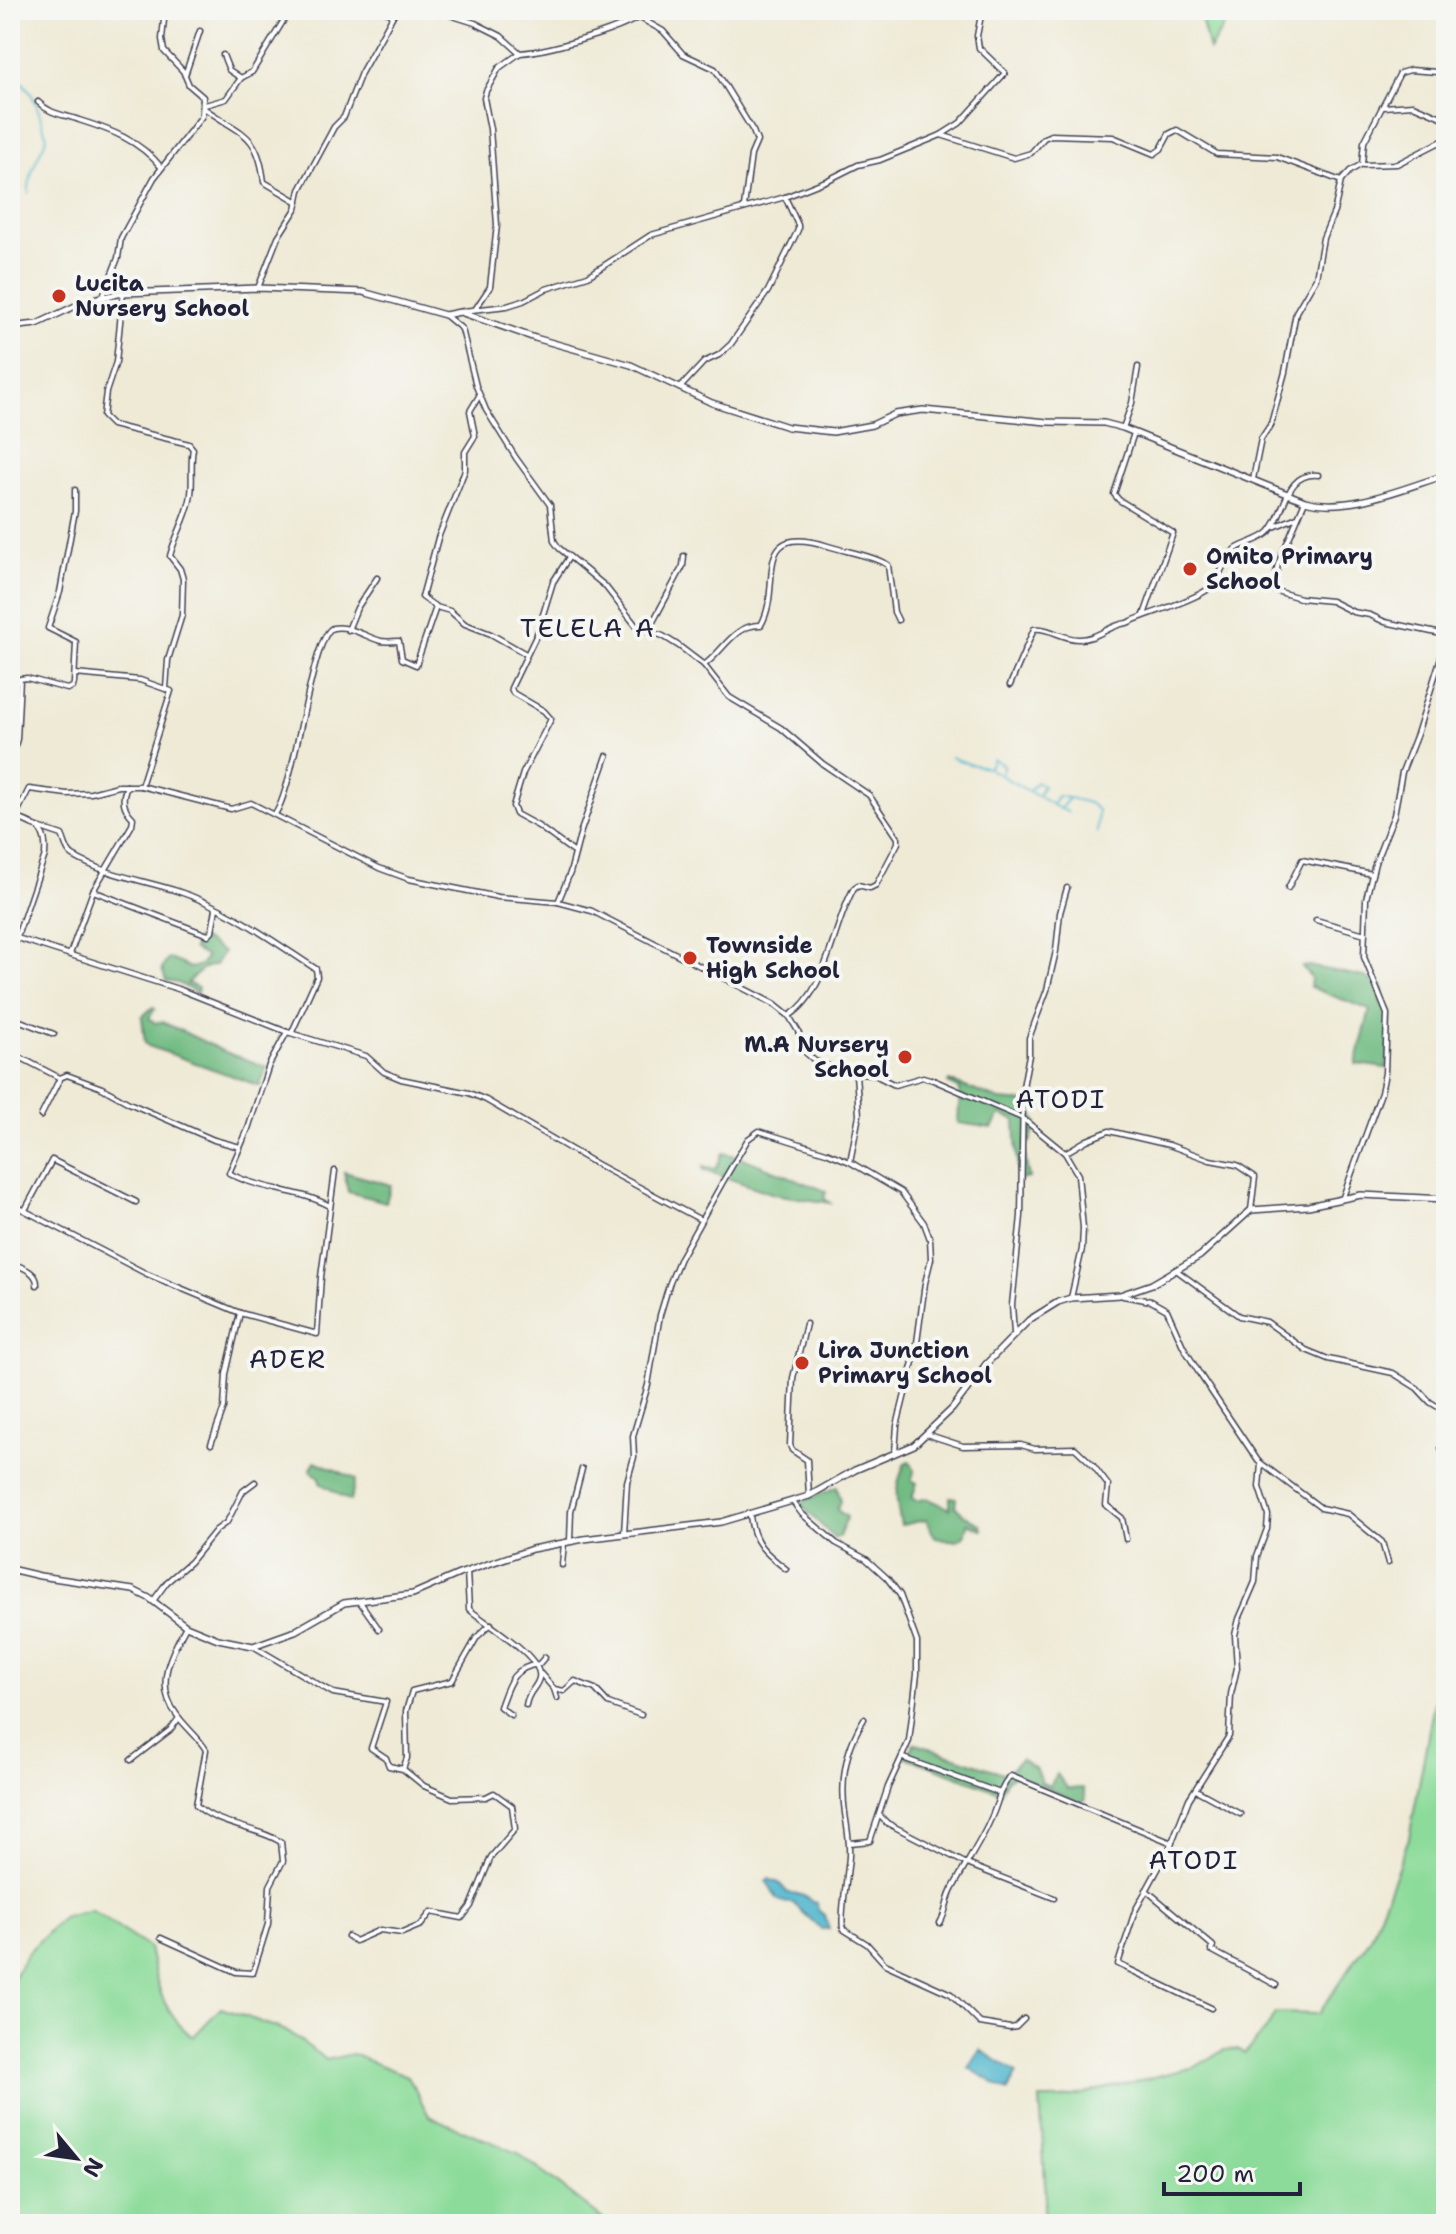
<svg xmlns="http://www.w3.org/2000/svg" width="1456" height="2234" viewBox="0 0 1456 2234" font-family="'Shantell Sans',sans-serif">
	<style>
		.green { fill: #8cdb9a; stroke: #577e6a; stroke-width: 2 }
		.forest { fill: #71bb82; stroke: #4a6e5e; stroke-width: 2 }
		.water { fill: #4fb6cd; stroke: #386c84; stroke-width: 2 }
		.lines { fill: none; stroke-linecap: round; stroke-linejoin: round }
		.stream { stroke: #4fb6cd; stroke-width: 2 }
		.minor-casing { stroke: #414052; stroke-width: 7 }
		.tertiary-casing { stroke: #414052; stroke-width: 8 }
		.minor { stroke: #fff; stroke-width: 4 }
		.tertiary { stroke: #fff; stroke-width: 5 }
		.poi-dot { fill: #c8321e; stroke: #f6f6f2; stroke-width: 3 }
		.labels { text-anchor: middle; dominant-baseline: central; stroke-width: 8; stroke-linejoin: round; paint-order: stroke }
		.poi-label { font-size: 22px; font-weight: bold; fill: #22223b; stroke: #f6f6f2; text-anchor: start }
		.quarter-label { font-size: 26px; letter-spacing: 2px; fill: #22223b; stroke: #f6f6f2 }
	</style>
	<rect width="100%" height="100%" fill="#f6f6f2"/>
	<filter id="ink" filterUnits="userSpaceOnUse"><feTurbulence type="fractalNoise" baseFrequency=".0125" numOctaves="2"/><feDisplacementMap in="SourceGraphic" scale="16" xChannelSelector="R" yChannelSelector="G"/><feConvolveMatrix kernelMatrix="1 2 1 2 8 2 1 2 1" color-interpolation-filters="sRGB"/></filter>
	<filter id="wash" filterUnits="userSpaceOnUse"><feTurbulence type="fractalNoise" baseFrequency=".006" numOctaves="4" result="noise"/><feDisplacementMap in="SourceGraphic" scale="32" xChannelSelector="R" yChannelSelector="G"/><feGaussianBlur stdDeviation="1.8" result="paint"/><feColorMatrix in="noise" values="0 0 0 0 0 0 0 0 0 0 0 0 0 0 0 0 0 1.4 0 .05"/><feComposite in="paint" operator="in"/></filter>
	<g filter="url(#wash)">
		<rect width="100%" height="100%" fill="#efead6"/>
		<g class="green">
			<path d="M1199 10H1234L1209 50Z"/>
			<path d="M1446 1653V2224H1041L1046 2197 1040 2099H1061L1195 2067 1224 2050 1238 2049 1244 2054 1268 2027 1275 2013 1318 2014 1371 1937 1409 1838 1439 1676Z"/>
			<path d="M91 1910 149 1948C157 1984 162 2014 193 2037L221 2008 289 2032 326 2060 352 2054 408 2076 429 2116 518 2153 609 2224H10V1983L28 1952 62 1918Z"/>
		</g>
		<g class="forest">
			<path d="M198 936 223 952 215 965 204 968 187 983 198 988 197 993 178 983 166 981 162 969 168 958 190 968 201 965 206 957 193 949Z"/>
			<path d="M1308 966 1365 977 1384 989 1380 1002 1391 1010 1387 1068 1356 1064 1370 1010 1310 987 1311 977 1302 967Z"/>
			<path d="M153 1007 155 1009 149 1018 155 1023 163 1022 225 1052 267 1067 260 1086 148 1046 145 1043 142 1017Z"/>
			<path d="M949 1081 1000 1100 1026 1102 1037 1123 1030 1142 1025 1143V1157L1029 1178 1018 1180 1015 1120 1000 1115 992 1128 958 1123 960 1089 948 1083Z"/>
			<path d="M723 1153 740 1157 826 1191 824 1198 830 1203 774 1194 704 1170 703 1166 716 1169Z"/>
			<path d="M344 1172 391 1185 386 1202 348 1192Z"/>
			<path d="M315 1461 356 1479 350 1501 320 1483V1477L310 1471Z"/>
			<path d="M909 1461C916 1467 915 1473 911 1480L917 1483 912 1498 918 1501 927 1498 950 1509V1497L956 1498 955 1506 964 1515 981 1525 982 1529 968 1523C966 1545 950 1542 934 1536L926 1520 901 1525C895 1498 894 1489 905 1463Z"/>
			<path d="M837 1487 841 1501 837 1510 847 1517 839 1537 834 1538 801 1505 804 1501Z"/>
			<path d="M914 1743 1006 1774 1021 1759 1035 1768 1042 1783 1050 1786 1057 1774 1068 1789 1083 1788 1086 1799 1080 1803 1016 1775 1007 1780 1000 1792 906 1757Z"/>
		</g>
		<g class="water">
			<path d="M769 1879 779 1883 788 1893C796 1893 806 1895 812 1902L817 1903V1909L825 1916 829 1929H821L793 1903C771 1903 778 1894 766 1881Z"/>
			<path d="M980 2050 1017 2073 1008 2091 969 2068Z"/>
		</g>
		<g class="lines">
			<g class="stream">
				<path d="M10 76C35 83 39 116 47 137 39 156 28 173 29 193"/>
				<path d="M951 757 969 764 986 767 1060 809 1069 798 1089 803 1098 810 1097 832"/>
				<path d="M989 767 993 759 1004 765 1001 775"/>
				<path d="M1030 790 1036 782 1043 786 1038 796"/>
				<path d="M1053 804 1057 796 1069 798"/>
				<path d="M1061 809 1068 812"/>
			</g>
		</g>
	</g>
	<g filter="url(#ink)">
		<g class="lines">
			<defs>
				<g id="minor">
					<path d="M305 10H316"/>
					<path d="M384 10 392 16"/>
					<path d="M434 10 475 23 501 36 520 53C547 51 630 29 648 10"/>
					<path d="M640 18 663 31 683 54 715 69 753 131 757 141 751 155 744 207"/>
					<path d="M223 55 229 70 241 78"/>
					<path d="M185 75 200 31"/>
					<path d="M38 102C51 115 63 114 79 120 111 130 139 140 161 167"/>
					<path d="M205 105 226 99 241 78 252 72 290 10"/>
					<path d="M1383 107 1413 105 1446 119"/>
					<path d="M204 108C241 135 258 131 264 182L298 202"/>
					<path d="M941 135 1014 158 1031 153 1044 138 1051 135 1113 137 1154 154 1161 149 1169 134 1177 130 1217 154 1277 157 1341 181 1350 171 1362 164 1364 142 1400 73 1410 70 1437 72 1446 49"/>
					<path d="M1363 165 1397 164 1446 139"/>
					<path d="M258 288 278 237 296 209 300 190 334 127 344 117 361 73 396 10"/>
					<path d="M123 293 116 362 106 392 103 416 112 425 189 444 193 449C190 464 193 478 191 494 189 515 175 535 170 556L180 569 183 579 182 615 168 660 166 689"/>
					<path d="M103 296 118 258 121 238 154 178 202 116 203 97 189 85 183 71 164 51 162 39 165 10"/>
					<path d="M476 308 490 287 497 225 490 129 484 98 486 91 499 68 520 53"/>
					<path d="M463 311 507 306 523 301 546 289 588 276 651 235 785 197 828 180 858 165 880 160 941 135 960 123 1005 73 979 48 977 36 982 10"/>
					<path d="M445 315 462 329 476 386 486 410 516 458 550 505 554 541 559 548 605 586 637 627 663 636 679 646 704 665 729 697 781 728 823 764 869 795 898 838V843L876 885 870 888 858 885 854 888C832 926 828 992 789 1016"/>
					<path d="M680 388 704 362 719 355 731 344 768 291 798 230V225L785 197"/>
					<path d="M479 396 470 411 475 436 465 452V470L438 538 422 597 436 607 450 611 465 624 491 634 526 654"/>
					<path d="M1123 428 1132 403 1138 367"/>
					<path d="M1134 433 1114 494 1119 500 1173 533 1144 615"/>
					<path d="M1253 479 1261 439 1271 424 1285 372 1296 312 1316 278 1323 238 1334 212 1341 181"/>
					<path d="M1305 501 1278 564 1273 590 1300 598 1331 601 1353 612 1370 615 1385 622 1446 635"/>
					<path d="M1274 527 1297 517"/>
					<path d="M569 557 553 582 537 634 511 688 513 693 544 711 551 719 523 773 513 806 516 814 538 826 575 853"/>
					<path d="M348 630 357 608 377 578"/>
					<path d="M648 631 683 566 684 556"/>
					<path d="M704 665C723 652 734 624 761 625 784 586 748 521 828 546 847 552 871 555 888 565L894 612 898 620"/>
					<path d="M75 674 140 680 171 691 141 786"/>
					<path d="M1010 685 1034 629C1049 627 1062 639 1078 639 1096 640 1109 625 1127 623 1151 612 1185 604 1207 590 1221 581 1222 559 1236 549 1246 542 1260 541 1269 532 1286 514 1284 472 1318 475"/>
					<path d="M10 747 15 746 17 739 20 679 27 678 67 689 73 687 74 683 76 642 48 628 60 592 75 511V490"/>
					<path d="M275 814C295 788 312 633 333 628 351 625 365 637 381 641 386 642 393 641 399 641L402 659 416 665 436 607"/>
					<path d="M10 815C33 825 48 825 45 855L10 957"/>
					<path d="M15 817 29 789 67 794 91 793 118 786H141L231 809 251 803 379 868 409 879 498 897 558 902 592 911 774 1004 789 1016 798 1031 805 1052 815 1061 846 1072 873 1074 895 1085 923 1077 933 1080 1022 1118 1065 1153 1078 1175 1083 1228 1082 1249 1071 1298"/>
					<path d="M38 827 62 835C66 843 66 852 73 856 105 875 143 880 177 891 227 907 273 941 316 969L317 977 292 1032"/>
					<path d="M1288 888 1302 860 1372 874"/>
					<path d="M93 891 208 935 212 931 216 909"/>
					<path d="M558 902 570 873 581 831 607 756"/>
					<path d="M1316 920 1365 934"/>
					<path d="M17 938 181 990 287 1032 366 1056 384 1072 401 1079 469 1093 486 1100 596 1164 701 1220"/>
					<path d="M70 954 93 891 132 825 133 818C123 808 121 799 127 786"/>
					<path d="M10 1017 54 1034"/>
					<path d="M287 1032 269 1065 248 1129 229 1173C259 1190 298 1189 330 1206"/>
					<path d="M10 1052 60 1078 67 1075 102 1088 129 1103 214 1140 240 1147"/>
					<path d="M41 1116 60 1078"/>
					<path d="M1065 1153 1087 1140 1109 1131 1169 1145 1210 1160 1237 1165 1255 1177 1251 1210"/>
					<path d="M850 1162 859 1115 856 1074"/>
					<path d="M1343 1197 1381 1093 1385 1073 1387 1014 1364 957 1366 899 1375 863 1394 815 1402 772 1417 734 1446 641"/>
					<path d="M10 1203 147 1274 240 1313 317 1334 321 1277 335 1171"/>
					<path d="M25 1210 52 1160 136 1202"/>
					<path d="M10 1262C20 1267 38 1271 37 1285"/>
					<path d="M1176 1270 1239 1316 1267 1322 1306 1350 1328 1359 1393 1373 1417 1388 1430 1402 1446 1412"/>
					<path d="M1123 1296 1151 1301 1167 1310 1183 1346 1199 1373 1258 1461 1321 1508 1348 1514 1382 1542 1388 1563"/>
					<path d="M806 1324 793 1378 790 1445 792 1450 807 1460 809 1496"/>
					<path d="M1014 1333 1012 1305 1021 1216 1023 1087 1029 1055V1038L1047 990 1056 951 1060 913 1067 888"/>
					<path d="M926 1434 963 1446 1021 1445 1035 1449 1075 1448 1092 1464 1108 1485 1106 1505 1122 1518 1126 1539"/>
					<path d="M1446 1438 1441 1447 1446 1465"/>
					<path d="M211 1444 224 1408 226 1374 240 1313"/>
					<path d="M793 1502 802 1514 836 1543 866 1559 887 1578 900 1595 917 1642V1674L909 1741 888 1787 870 1841 850 1843"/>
					<path d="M750 1516C753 1543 765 1553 786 1569"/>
					<path d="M624 1534 627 1482 634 1457 633 1436 648 1385 660 1315 669 1285 680 1258 725 1178 748 1139 759 1131 826 1152 850 1162 901 1192 924 1223 930 1239 931 1259 925 1283 916 1350 897 1426 895 1452"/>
					<path d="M570 1541 571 1511 582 1469"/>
					<path d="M562 1565 564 1543"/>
					<path d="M467 1571 469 1609C483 1622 544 1657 539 1678 537 1688 528 1691 526 1705"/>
					<path d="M153 1601 167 1582 190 1562 216 1530 227 1522 243 1491 255 1482"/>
					<path d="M360 1602 379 1629"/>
					<path d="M253 1646 333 1693 386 1702 371 1748 386 1758 389 1766 403 1769 424 1786 452 1798 486 1797 494 1793 512 1806 515 1829 491 1857 471 1906 462 1918 431 1912 421 1925 402 1933 380 1930 355 1941 348 1936"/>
					<path d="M541 1674 554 1689 557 1698"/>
					<path d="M554 1689 564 1691 575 1681 595 1689 608 1703 641 1715"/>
					<path d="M511 1715 500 1707C509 1682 512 1668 539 1664L545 1657"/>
					<path d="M864 1719C846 1748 840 1779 845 1813 847 1828 850 1841 849 1856 848 1875 840 1913 843 1929L867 1944 885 1964 951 1994 980 2023 1010 2028 1016 2027 1024 2019"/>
					<path d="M903 1758 1000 1793 1008 1778 1011 1776 1172 1843"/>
					<path d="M131 1760 170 1730 179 1718"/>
					<path d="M403 1769 407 1758 406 1711 412 1691 452 1681 477 1637 491 1624"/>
					<path d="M1196 1790 1240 1814"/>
					<path d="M879 1815 887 1823 967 1864 1054 1898"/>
					<path d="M1146 1890 1213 1946 1211 1950 1276 1985"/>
					<path d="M940 1923C947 1912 946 1899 953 1888 969 1857 991 1828 1000 1793"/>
					<path d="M161 1938 236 1972 253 1973 268 1924 270 1886 283 1861 281 1842C255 1826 218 1826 196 1805L206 1750C198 1736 186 1728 177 1715 154 1686 170 1655 186 1626"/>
					<path d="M1211 2008 1118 1964 1135 1911 1170 1847 1189 1799 1229 1736 1231 1694 1237 1668 1235 1635 1239 1619 1255 1582 1257 1556 1267 1529 1268 1515 1259 1487 1261 1464"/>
				</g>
				<g id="tertiary">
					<path d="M10 327 37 324 88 300 123 293 258 288 363 292 445 315 460 312 535 338 631 365 712 403 788 427 833 432 872 425 895 414 923 410 1047 422 1104 423 1123 428 1305 501C1349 513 1403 488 1446 475"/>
					<path d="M10 1569 40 1576 133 1590 149 1598 186 1626 218 1639 253 1646 295 1631 344 1603 413 1594 459 1574 532 1549 584 1539 721 1522 809 1496 855 1470 914 1445 952 1409 987 1363 1029 1320 1058 1302 1071 1298 1120 1295 1152 1284 1200 1256 1251 1210 1308 1206 1361 1195 1446 1199"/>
				</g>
			</defs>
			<use href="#minor" class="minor-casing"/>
			<use href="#tertiary" class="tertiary-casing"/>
			<use href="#minor" class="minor"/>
			<use href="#tertiary" class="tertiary"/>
		</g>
	</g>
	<g class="poi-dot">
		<circle cx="59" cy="296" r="8"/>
		<circle cx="1190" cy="569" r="8"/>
		<circle cx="690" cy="958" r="8"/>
		<circle cx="905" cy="1057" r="8"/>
		<circle cx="802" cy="1363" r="8"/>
	</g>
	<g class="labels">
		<g class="poi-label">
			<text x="75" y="283">Lucita<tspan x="75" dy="25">Nursery School</tspan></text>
			<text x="1206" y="556">Omito Primary<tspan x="1206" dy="25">School</tspan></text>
			<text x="706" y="945">Townside<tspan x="706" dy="25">High School</tspan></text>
			<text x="889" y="1044" text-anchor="end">M.A Nursery<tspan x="889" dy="25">School</tspan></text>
			<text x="818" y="1350">Lira Junction<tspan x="818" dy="25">Primary School</tspan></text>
		</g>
		<g class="quarter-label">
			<text x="588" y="627">TELELA A</text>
			<text x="1061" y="1098">ATODI</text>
			<text x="288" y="1358">ADER</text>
			<text x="1194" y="1859">ATODI</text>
		</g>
	</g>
	<rect width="1456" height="2234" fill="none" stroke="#f6f6f2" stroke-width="40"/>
	<g transform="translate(76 2158) rotate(119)" stroke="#f6f6f2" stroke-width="6" paint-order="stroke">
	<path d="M0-6L14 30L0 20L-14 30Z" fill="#22223b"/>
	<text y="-12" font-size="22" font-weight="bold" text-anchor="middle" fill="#22223b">N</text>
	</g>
	<path d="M1164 2182v12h136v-12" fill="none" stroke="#22223b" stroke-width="4"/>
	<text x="1176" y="2182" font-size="24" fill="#22223b" stroke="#f6f6f2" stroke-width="6" paint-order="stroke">200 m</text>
</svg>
